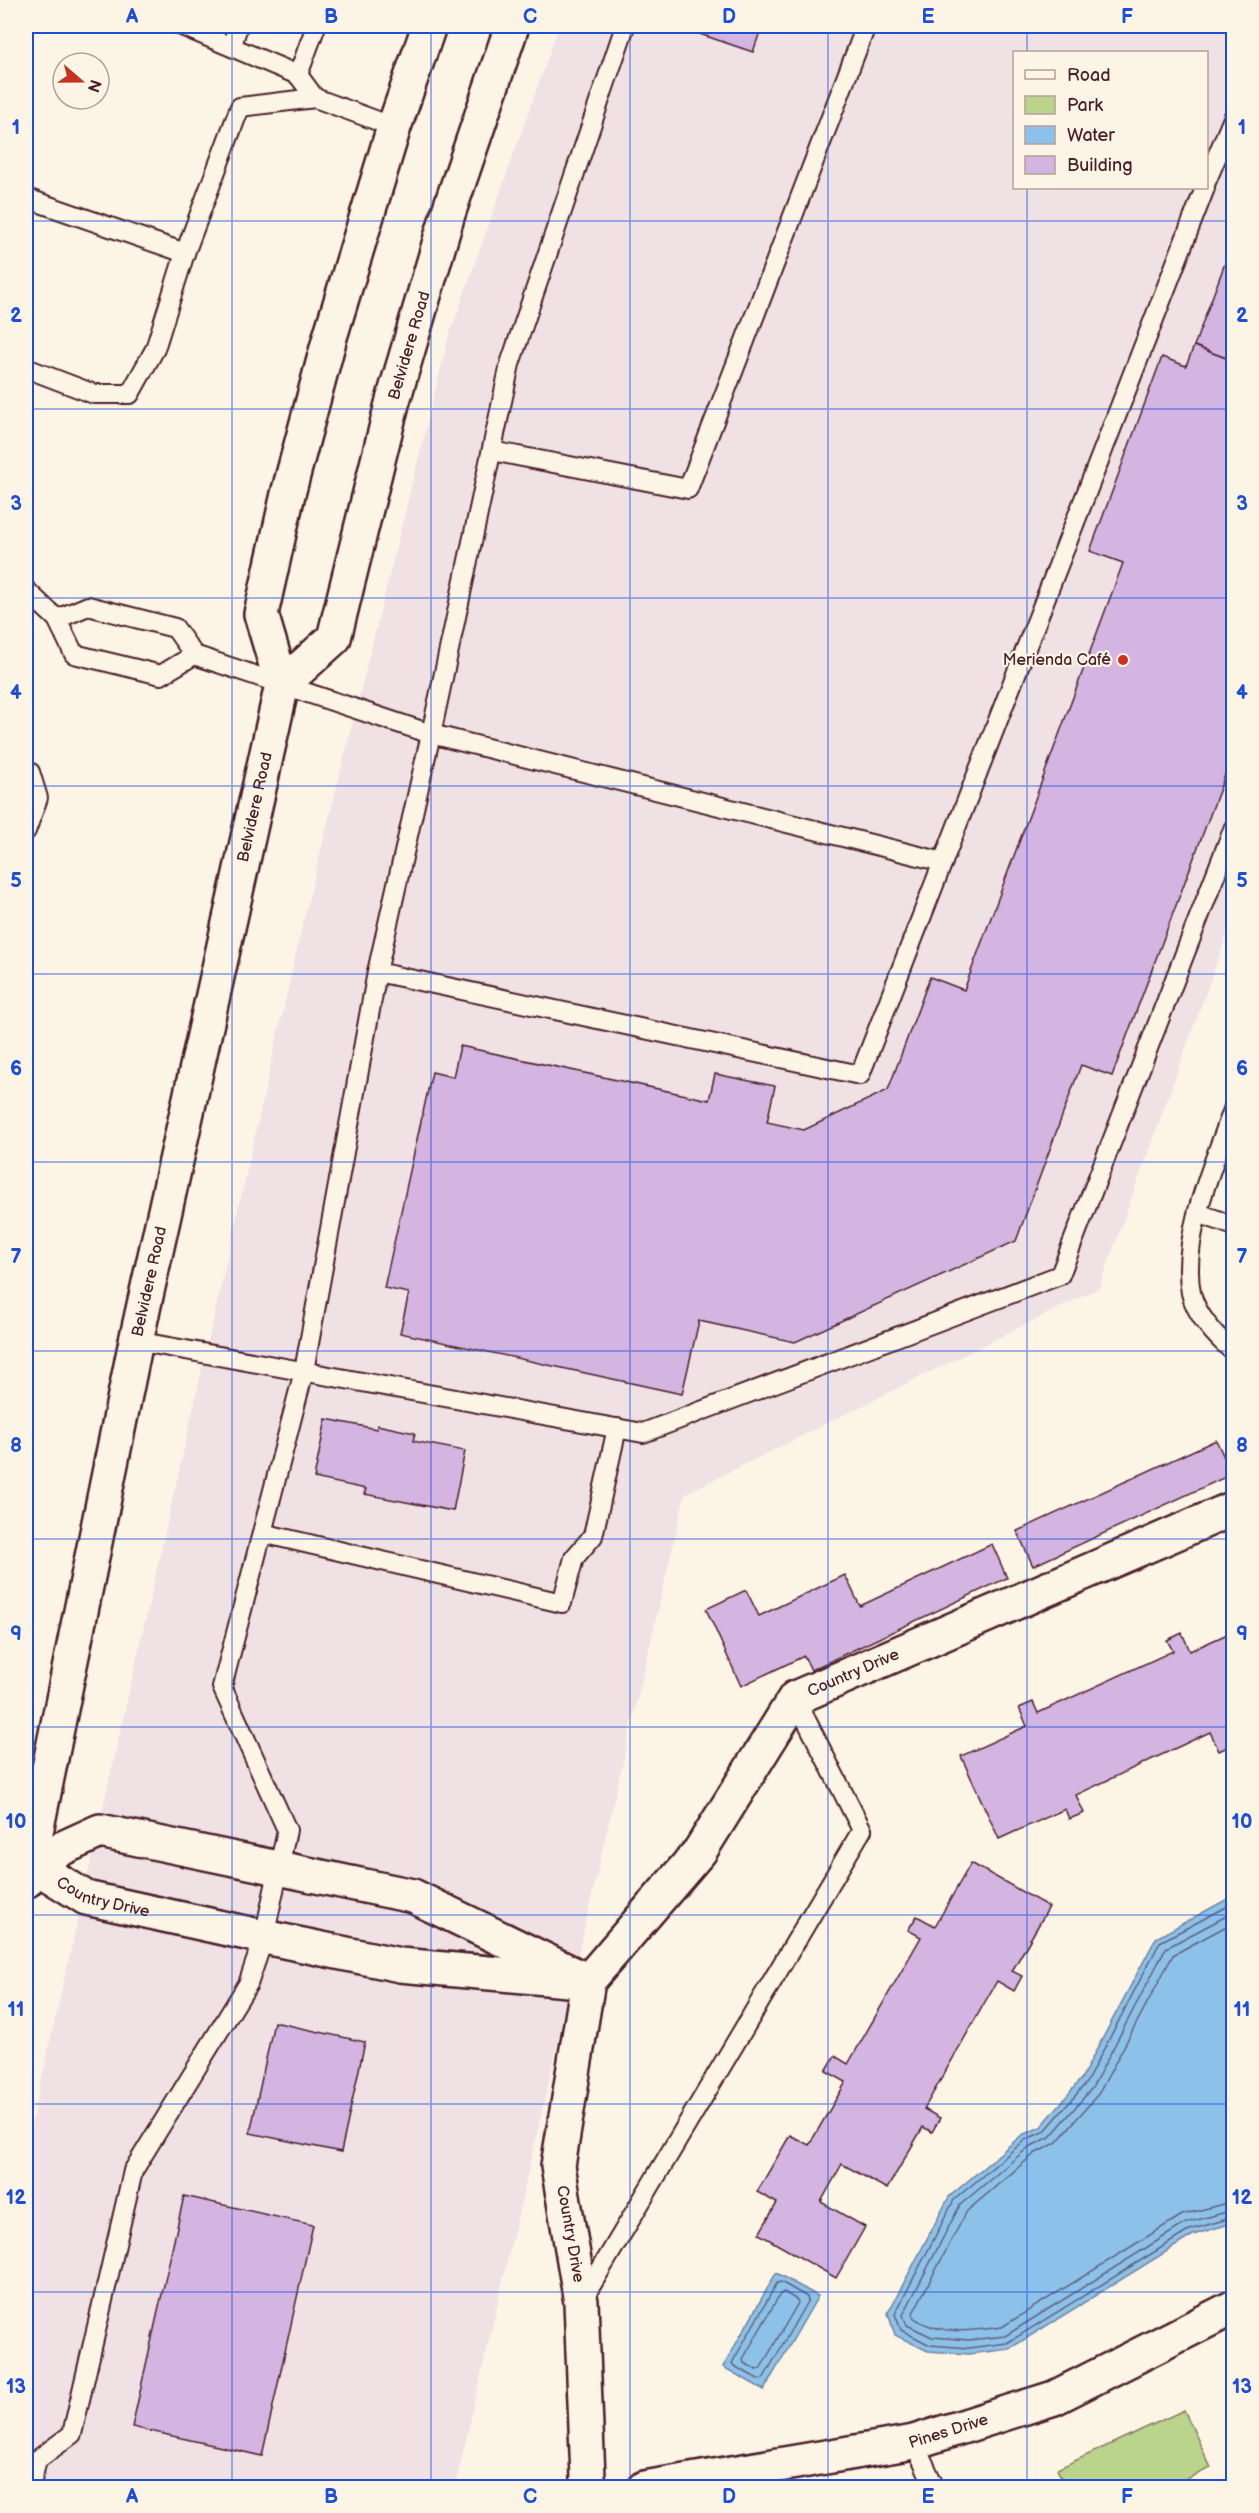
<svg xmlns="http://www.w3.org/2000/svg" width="1259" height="2513" viewBox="0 0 1259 2513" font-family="'Balsamiq Sans',sans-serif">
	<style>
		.built { fill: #f0e2e4; fill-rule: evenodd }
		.green { fill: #bad48c; stroke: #827a5c; stroke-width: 1.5 }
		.water { fill: #8cc2ea; stroke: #72819e; stroke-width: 1.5 }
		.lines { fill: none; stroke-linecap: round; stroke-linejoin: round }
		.shore { stroke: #646077; stroke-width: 1.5 }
		.building { fill: #d4b4e0; stroke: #4a1f2b; stroke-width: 1.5 }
		.lane-casing { stroke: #4a1f2b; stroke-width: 22 }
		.street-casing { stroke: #4a1f2b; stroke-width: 38 }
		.primary-casing { stroke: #4a1f2b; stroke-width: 38 }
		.lane { stroke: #fcf5e5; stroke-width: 18 }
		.street { stroke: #fcf5e5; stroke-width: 33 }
		.primary { stroke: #fcf5e5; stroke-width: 33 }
		.grid { fill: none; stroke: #1d4ed8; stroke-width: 1.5; stroke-opacity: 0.55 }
		.poi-dot { fill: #c8321e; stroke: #fcf5e5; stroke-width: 2 }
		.labels { text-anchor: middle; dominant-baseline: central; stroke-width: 4.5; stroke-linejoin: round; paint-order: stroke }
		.street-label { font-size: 16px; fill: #4a1f2b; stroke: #fcf5e5 }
		.poi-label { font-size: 16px; fill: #4a1f2b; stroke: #fcf5e5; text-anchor: end }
		.neatline { fill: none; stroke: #1d4ed8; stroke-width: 2 }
		.grid-label { font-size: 20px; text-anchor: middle; font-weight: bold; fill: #1d4ed8 }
	</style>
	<rect width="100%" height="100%" fill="#fcf5e5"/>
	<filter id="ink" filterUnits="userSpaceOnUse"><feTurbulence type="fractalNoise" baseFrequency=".0167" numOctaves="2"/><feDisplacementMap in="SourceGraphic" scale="12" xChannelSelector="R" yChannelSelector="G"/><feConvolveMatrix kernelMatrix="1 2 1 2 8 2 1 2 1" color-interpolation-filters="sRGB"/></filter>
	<g filter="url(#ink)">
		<path class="built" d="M559 26H1233V918L1099 1288 685 1494 455 2487 26 2488V2148L303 922 448 339ZM1014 52H1206V188H1014Z"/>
		<path class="green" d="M1184 2410 1211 2468 1169 2487H1066L1057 2469Z"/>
		<g class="water">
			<path d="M1233 1896V2223L1193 2235 1009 2349 969 2354 928 2351 895 2335 888 2313 949 2197 1022 2135 1041 2127 1081 2079 1156 1938Z"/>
			<path d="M776 2273 818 2296 764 2390 723 2367Z"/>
		</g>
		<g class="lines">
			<g class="shore">
				<path d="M1234 1903 1160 1942 1086 2083 1045 2131 1025 2140 954 2200 895 2314 901 2330 930 2345 969 2348 1007 2343 1190 2230 1234 2217"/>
				<path d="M1234 1912 1166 1948 1092 2088 1050 2137 1029 2147 960 2205 903 2315 907 2325 932 2337 969 2340 1005 2336 1186 2223 1234 2210"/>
				<path d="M1234 1922 1173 1955 1099 2093 1056 2143 1034 2154 967 2211 913 2313V2317C938 2336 972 2331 1002 2327L1182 2215 1234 2201"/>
				<path d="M781 2282 807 2297 808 2300 763 2379 760 2380 734 2366 732 2363 777 2283Z"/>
				<path d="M784 2292 797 2300 798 2303 760 2369 757 2370 744 2363 743 2359 780 2294Z"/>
			</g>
		</g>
		<g class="building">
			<path d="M676 26H762L753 52Z"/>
			<path d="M1234 239V361L1194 346Z"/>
			<path d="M1194 346 1234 361V751L1112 1076 1081 1065 1016 1241 795 1342 699 1321 682 1394 400 1333 409 1293 384 1288 432 1072 453 1077 460 1046 709 1100 715 1074 775 1086 767 1122 804 1130 888 1090 930 977 964 990 1123 563 1090 551 1162 357 1186 366Z"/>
			<path d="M326 1419 377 1429V1425L415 1433 413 1441 465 1451 453 1511 364 1494 366 1489 314 1478Z"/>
			<path d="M1216 1440 1232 1474 1033 1566 1017 1531Z"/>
			<path d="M992 1544 1007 1578 811 1670 804 1656 741 1686 706 1609 746 1590 759 1616 845 1575 860 1606Z"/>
			<path d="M1234 1631V1729L1228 1731 1234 1744 1219 1751 1210 1732 1076 1795 1084 1813 1069 1819 1065 1809 999 1839 961 1756 1027 1726 1019 1708 1033 1702 1038 1713 1173 1651 1167 1640 1182 1633 1190 1651Z"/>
			<path d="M971 1863 1049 1907 1012 1971 1022 1976 1014 1991 997 1981 924 2109 940 2118 932 2132 923 2127 887 2189 842 2164 821 2202 865 2227 836 2278 759 2234 777 2203 757 2192 790 2135 809 2145 846 2082 826 2071 835 2056 848 2064 921 1937 908 1930 917 1916 935 1926Z"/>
			<path d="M274 2022 365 2042 341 2152 250 2133Z"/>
			<path d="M184 2196 313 2225 262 2456 132 2427Z"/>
		</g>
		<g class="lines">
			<defs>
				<g id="lane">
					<path d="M182 26 298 75 315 98"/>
					<path d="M625 26 510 364 431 734 943 862"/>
					<path d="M232 45 238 26"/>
					<path d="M298 75 316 26"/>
					<path d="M1206 182 1234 116"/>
					<path d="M26 198 185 253 240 107 315 98 394 127"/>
					<path d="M26 368 94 394H130L155 349 185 253"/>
					<path d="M492 451 688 489 866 26"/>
					<path d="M26 590 57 619 74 654 161 675 194 655"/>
					<path d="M57 619 88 606 175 628 194 655 431 734 377 972 860 1075 1205 188"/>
					<path d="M26 770 30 772 38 798 26 831"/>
					<path d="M1234 1107C1215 1161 1180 1236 1191 1293 1196 1315 1217 1338 1234 1352"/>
					<path d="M1198 1213 1234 1226"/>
					<path d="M136 1341 643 1433 1060 1275 1234 827"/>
					<path d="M262 1533 562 1603 574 1558 593 1536 617 1428"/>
					<path d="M583 2299 862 1830 795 1698"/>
					<path d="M914 2442 935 2488"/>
					<path d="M30 2488 37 2460 72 2434 133 2171 248 1984 264 1937 287 1830 222 1687 304 1371 377 972"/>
				</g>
				<g id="street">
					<path d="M30 1863 100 1831 413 1896 588 1981"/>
					<path id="s1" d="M30 1863 86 1898 264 1937 400 1965 568 1980"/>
					<path id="s2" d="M591 2488 588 2478 581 2302 558 2166 588 1981 700 1851 795 1698 1234 1508"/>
					<path id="s3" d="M644 2488 914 2442 1054 2398 1234 2307"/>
				</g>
				<g id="primary">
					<path id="s4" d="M282 685 334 638 392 404 448 214 512 26"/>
					<path id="s5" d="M26 1881 136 1341 282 685 261 614 288 494 330 337 394 127 429 26"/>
				</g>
			</defs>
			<use href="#lane" class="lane-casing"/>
			<use href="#street" class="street-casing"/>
			<use href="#primary" class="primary-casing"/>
			<use href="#lane" class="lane"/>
			<use href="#street" class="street"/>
			<use href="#primary" class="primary"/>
		</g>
	</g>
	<path class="grid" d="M232 26V2488M431 26V2488M630 26V2488M828 26V2488M1027 26V52M1027 188V2488M26 221H1234M26 409H1234M26 598H1234M26 786H1234M26 974H1234M26 1162H1234M26 1351H1234M26 1539H1234M26 1727H1234M26 1915H1234M26 2104H1234M26 2292H1234"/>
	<circle class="poi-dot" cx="1123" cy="660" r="6"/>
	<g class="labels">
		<g class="street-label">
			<text stroke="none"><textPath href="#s4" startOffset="372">Belvidere Road</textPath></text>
			<text stroke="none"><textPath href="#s5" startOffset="1098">Belvidere Road</textPath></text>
			<text stroke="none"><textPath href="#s5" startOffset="612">Belvidere Road</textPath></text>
			<text stroke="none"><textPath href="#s2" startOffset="927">Country Drive</textPath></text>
			<text stroke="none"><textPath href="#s1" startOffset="82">Country Drive</textPath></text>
			<text transform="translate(570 2234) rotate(80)">Country Drive</text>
			<text stroke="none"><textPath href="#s3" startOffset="310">Pines Drive</textPath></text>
		</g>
		<g class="poi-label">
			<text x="1111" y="660">Merienda Café</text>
		</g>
	</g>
	<rect width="1259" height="2513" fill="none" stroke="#fcf5e5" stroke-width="66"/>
	<rect x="1013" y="51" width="195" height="138" fill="#fcf5e5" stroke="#b59f9b" stroke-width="1.5"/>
	<rect x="1025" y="70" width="30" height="9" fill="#fcf5e5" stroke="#b59f9b" stroke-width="1.5"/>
	<text x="1067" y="81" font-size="18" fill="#4a1f2b">Road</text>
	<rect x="1025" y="96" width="30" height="18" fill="#bad48c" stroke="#b59f9b" stroke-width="1.5"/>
	<text x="1067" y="111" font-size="18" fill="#4a1f2b">Park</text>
	<rect x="1025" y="126" width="30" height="18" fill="#8cc2ea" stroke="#b59f9b" stroke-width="1.5"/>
	<text x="1067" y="141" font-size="18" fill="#4a1f2b">Water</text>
	<rect x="1025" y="156" width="30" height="18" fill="#d4b4e0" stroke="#b59f9b" stroke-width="1.5"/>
	<text x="1067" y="171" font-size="18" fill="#4a1f2b">Building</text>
	<g transform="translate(81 81) rotate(110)"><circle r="28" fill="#fcf5e5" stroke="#b59f9b" stroke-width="1.5"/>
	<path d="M0-4.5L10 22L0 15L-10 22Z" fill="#c8321e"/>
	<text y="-9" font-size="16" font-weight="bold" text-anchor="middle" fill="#4a1f2b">N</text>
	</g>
	<rect x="33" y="33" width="1193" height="2447" class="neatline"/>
	<g class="grid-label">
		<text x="132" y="23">A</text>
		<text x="331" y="23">B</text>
		<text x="530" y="23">C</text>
		<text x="729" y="23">D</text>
		<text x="928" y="23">E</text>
		<text x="1127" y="23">F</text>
		<text x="16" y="134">1</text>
		<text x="1242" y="134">1</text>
		<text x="16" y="322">2</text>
		<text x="1242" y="322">2</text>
		<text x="16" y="510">3</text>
		<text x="1242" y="510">3</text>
		<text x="16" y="699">4</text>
		<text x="1242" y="699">4</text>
		<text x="16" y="887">5</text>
		<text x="1242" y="887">5</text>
		<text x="16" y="1075">6</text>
		<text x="1242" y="1075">6</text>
		<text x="16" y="1263">7</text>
		<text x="1242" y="1263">7</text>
		<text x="16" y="1452">8</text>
		<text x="1242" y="1452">8</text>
		<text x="16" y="1640">9</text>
		<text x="1242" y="1640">9</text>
		<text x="16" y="1828">10</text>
		<text x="1242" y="1828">10</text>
		<text x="16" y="2016">11</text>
		<text x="1242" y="2016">11</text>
		<text x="16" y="2204">12</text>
		<text x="1242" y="2204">12</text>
		<text x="16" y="2393">13</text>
		<text x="1242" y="2393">13</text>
		<text x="132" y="2503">A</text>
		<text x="331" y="2503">B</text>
		<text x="530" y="2503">C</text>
		<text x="729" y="2503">D</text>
		<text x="928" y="2503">E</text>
		<text x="1127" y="2503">F</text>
	</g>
</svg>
